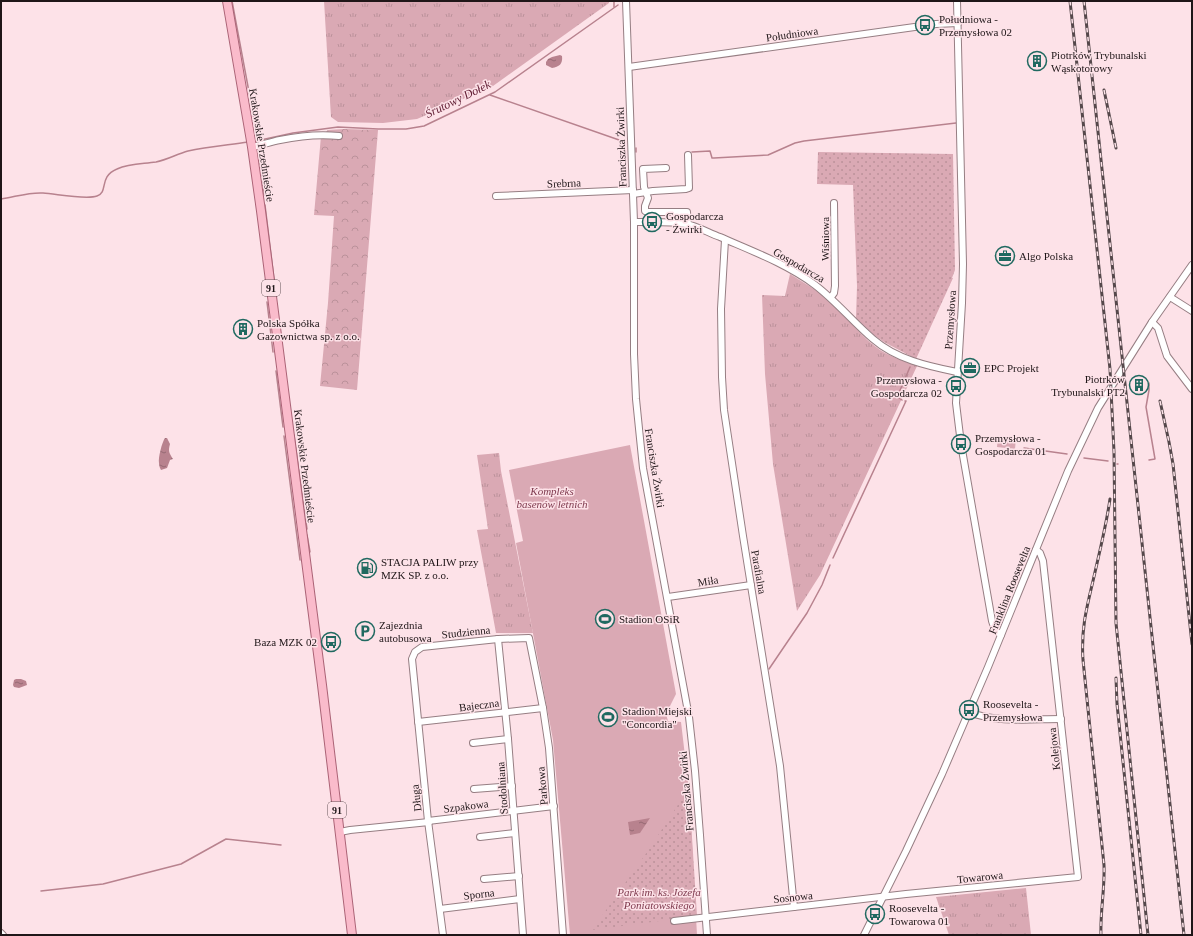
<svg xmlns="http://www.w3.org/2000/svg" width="1193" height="936" viewBox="0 0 1193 936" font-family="'Times New Roman',serif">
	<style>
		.grass { fill: url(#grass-tufts) }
		.forest { fill: url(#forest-crowns) }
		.park { fill: #daa9b4 }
		.garden { fill: url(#garden-dots) }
		.water { fill: url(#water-ripples) }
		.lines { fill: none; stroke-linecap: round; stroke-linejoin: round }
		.stream { stroke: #b8828e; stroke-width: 1.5 }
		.minor-casing { stroke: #967e83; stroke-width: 8 }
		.major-casing { stroke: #ab6376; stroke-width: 10 }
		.minor { stroke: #fff; stroke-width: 6 }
		.major { stroke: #fabbcb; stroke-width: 8 }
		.rail-casing { stroke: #55484b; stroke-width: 3 }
		.rail { stroke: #fde2e8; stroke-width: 1.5; stroke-dasharray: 4.5; stroke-linecap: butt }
		.labels { text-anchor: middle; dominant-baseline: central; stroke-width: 3; stroke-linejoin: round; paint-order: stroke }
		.shield { fill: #fde2e8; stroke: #625356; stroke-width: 1 }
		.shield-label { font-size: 10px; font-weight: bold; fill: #1f1618 }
		.poi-label { font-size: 11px; fill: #1f1618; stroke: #fde2e8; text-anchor: start }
		.street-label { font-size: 11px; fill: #1f1618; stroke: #fde2e8 }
		.park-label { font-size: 11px; font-style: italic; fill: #7e394d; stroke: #fde2e8 }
		.water-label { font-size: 12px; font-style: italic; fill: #642137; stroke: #fde2e8 }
	</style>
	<defs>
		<pattern id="grass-tufts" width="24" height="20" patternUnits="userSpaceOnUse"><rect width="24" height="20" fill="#daa9b4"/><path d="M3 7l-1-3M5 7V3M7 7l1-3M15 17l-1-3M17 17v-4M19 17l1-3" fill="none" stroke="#bb919a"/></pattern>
		<pattern id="forest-crowns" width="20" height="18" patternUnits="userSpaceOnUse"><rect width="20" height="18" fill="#daa9b4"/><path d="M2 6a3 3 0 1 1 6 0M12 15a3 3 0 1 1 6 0" fill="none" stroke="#bb919a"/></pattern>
		<pattern id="garden-dots" width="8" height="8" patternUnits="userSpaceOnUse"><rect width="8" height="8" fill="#daa9b4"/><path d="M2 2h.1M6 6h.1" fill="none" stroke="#bb919a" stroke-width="1.8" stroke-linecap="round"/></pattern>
		<pattern id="water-ripples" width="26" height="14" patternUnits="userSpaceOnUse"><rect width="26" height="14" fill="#b8828e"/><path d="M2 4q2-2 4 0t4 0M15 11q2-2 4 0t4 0" fill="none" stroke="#956973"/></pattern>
	</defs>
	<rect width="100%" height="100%" fill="#fde2e8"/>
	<g class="grass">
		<path d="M324 1H609V3L493 86 417 119 383 123 338 122 331 117Z"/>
		<path d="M790 274C804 283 819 291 831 302 847 317 861 337 880 350 891 357 904 361 917 366L820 575 797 611 773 464 765 374 762 295 785 296Z"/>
		<path d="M499 453 501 471 533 633H496L477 530 488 529 477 455Z"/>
		<path d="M1026 888 1031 935H949L936 897Z"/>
	</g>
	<path class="forest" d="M344 129 378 130 357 390 320 386 328 303 334 216 314 215 321 136 328 130Z"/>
	<g class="park">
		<path d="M998 436 1016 438 1015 449 997 447Z"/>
		<path d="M630 445 676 694 666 714 668 721 681 722 689 790 697 935H570L553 740 516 543 523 541 509 470Z"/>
	</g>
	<g class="garden">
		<path d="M818 152 953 154 955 270 952 278H953L916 359 884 342 874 335 856 318 857 286 853 185 817 184Z"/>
		<path d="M689 790 697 916 592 930 647 852 687 791Z"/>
	</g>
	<g class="water">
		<path d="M560 55 562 56C563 64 559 67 552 68L546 65V62L548 59 552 57Z"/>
		<path d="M165 438H167L170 444C168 451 169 453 173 459L170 460 167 468 161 470C160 468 159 466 159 463 158 458 162 442 165 438Z"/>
		<path d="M16 679H21L26 681 27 685 19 688 14 687 13 685 14 680Z"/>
		<path d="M650 818 640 833 630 835 628 822Z"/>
	</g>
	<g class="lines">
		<g class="stream">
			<path d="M232 1 258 140"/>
			<path d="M614 1V7"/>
			<path d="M490 95 622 141"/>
			<path d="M256 141 293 133 338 127 378 129H406L424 126 495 92 618 5"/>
			<path d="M262 148 259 150V154L264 195"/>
			<path d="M636 148V152"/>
			<path d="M692 152 710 151 712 158H714L768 155 795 143 804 141 956 123"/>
			<path d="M1 199C15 197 29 192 43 193 57 194 86 200 97 196 109 192 98 177 117 169 130 163 143 164 156 162 167 160 177 154 188 151 207 147 228 145 248 142"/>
			<path d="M265 205 275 287"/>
			<path d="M267 302 273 352"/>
			<path d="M276 371 283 427"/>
			<path d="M1149 383V390L1146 407 1155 459 1149 460"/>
			<path d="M902 400 899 398 898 395 910 367"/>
			<path d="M294 435 307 529"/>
			<path d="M284 436 300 560"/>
			<path d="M1024 448 1067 454"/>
			<path d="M1084 458 1108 461"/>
			<path d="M1117 464H1118"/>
			<path d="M307 535 310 552"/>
			<path d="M833 558 906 401H905"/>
			<path d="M769 669 807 613 822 585 830 565"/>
			<path d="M41 891 103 884 181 864 226 839 281 845"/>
		</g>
		<defs>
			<g id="minor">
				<path d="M626 1 634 222V354L636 399 643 468 689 717 695 771 700 835 707 935"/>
				<path d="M957 1 963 264 962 303 956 403 961 444 992 621 995 630 1001 635"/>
				<path d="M629 67 936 24 958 23"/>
				<path d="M252 147C262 145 270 142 280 140 299 136 319 134 339 136"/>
				<path d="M666 168 643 169 644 187 648 198 645 206V211L647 212H687L688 225"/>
				<path d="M633 194 653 191 686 189 689 188 688 155"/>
				<path d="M496 196 633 190"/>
				<path d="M634 222C651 222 669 221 686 224 697 226 709 233 720 237 752 251 787 264 815 285 836 301 853 322 873 339 896 359 927 366 957 372"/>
				<path d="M725 240 721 309 722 377 724 410 743 536 780 766 794 907"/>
				<path d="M831 297 834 293 835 286 834 203"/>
				<path d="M1170 297 1192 311"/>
				<path d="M1152 322 1158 328 1167 356 1192 389"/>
				<path d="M668 597 751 585"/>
				<path d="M498 639 508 739 523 935"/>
				<path d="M968 712C998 723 1030 719 1061 719"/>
				<path d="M418 722 543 708"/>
				<path d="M473 743 508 739"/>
				<path d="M474 789 512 786"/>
				<path d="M428 821 554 806"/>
				<path d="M340 832 350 830 429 822"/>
				<path d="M480 837 515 833"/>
				<path d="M484 879 519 876"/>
				<path d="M440 909 520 899"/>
				<path d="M674 921 906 894 1078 877 1043 561 1040 553 1036 550"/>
				<path d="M1 933 3 935"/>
				<path d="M443 935 428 821 412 659 415 652 422 647 498 639 529 638 543 708 549 748 563 935"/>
				<path d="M864 935 906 851 942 774 988 667 1068 471 1098 408 1152 322 1192 265"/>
			</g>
			<path id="major" d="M227 1 252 147 261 211 322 685 352 935"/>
		</defs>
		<use href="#minor" class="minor-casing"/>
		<use href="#major" class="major-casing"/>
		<use href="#minor" class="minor"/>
		<use href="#major" class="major"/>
		<defs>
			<g id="rail">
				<path d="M1070 1 1110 369 1114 452 1116 623 1148 935"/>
				<path d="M1084 1 1184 935"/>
				<path d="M1104 90 1116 148"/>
				<path d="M1160 401 1169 442 1173 464 1192 644"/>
				<path d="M1116 678 1117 704 1141 935"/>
				<path d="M1101 935C1100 912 1105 889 1104 865L1083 660C1081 630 1086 610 1093 581 1099 554 1106 527 1110 499"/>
			</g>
		</defs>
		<use href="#rail" class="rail-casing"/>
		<use href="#rail" class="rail"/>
	</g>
	<defs>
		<symbol id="bus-ring" viewBox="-11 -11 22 22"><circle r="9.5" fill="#fde2e8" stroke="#206960" stroke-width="1.5"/><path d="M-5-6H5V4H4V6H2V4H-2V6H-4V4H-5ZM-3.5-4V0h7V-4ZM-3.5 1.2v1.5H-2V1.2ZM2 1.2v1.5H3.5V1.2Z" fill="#206960"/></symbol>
		<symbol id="building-ring" viewBox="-11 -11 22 22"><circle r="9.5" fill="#fde2e8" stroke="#206960" stroke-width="1.5"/><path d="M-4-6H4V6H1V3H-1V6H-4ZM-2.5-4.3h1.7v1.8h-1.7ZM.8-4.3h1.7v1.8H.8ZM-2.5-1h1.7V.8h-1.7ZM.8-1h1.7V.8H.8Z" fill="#206960"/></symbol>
		<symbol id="office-ring" viewBox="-11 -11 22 22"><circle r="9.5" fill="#fde2e8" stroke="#206960" stroke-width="1.5"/><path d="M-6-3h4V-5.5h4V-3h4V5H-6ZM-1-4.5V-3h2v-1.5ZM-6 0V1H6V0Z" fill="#206960"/></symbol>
		<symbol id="fuel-ring" viewBox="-11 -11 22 22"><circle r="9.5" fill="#fde2e8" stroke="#206960" stroke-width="1.5"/><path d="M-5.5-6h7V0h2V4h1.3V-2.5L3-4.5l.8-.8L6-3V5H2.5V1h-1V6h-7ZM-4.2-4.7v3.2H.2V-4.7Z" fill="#206960"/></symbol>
		<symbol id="stadium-ring" viewBox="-11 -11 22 22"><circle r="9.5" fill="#fde2e8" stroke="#206960" stroke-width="1.5"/><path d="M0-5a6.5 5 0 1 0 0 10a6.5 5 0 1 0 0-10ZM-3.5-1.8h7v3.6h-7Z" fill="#206960"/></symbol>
		<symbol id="parking-ring" viewBox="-11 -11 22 22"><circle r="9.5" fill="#fde2e8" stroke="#206960" stroke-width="1.5"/><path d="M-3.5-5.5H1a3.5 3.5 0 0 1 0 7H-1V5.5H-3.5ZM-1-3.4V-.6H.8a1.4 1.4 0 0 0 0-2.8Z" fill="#206960"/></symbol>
	</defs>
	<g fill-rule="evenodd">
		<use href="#bus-ring" x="914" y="14" width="22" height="22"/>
		<use href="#building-ring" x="1026" y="50" width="22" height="22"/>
		<use href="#bus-ring" x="641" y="211" width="22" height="22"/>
		<use href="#office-ring" x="994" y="245" width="22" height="22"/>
		<use href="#building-ring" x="232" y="318" width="22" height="22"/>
		<use href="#office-ring" x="959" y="357" width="22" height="22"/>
		<use href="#building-ring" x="1128" y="374" width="22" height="22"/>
		<use href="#bus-ring" x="945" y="375" width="22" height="22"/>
		<use href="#bus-ring" x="950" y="433" width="22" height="22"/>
		<use href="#fuel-ring" x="356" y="557" width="22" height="22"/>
		<use href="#stadium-ring" x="594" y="608" width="22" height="22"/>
		<use href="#parking-ring" x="354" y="620" width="22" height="22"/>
		<use href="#bus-ring" x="320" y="631" width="22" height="22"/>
		<use href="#bus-ring" x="958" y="699" width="22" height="22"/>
		<use href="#stadium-ring" x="597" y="706" width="22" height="22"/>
		<use href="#bus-ring" x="864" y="903" width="22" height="22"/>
	</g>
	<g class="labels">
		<g class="shield">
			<rect x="262" y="280" width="18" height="16" rx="3"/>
			<rect x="328" y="802" width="18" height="16" rx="3"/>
		</g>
		<g class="shield-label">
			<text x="271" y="288">91</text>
			<text x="337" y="810">91</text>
		</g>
		<g class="poi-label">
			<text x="939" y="19">Południowa -<tspan x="939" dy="13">Przemysłowa 02</tspan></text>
			<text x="1051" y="55">Piotrków Trybunalski<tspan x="1051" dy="13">Wąskotorowy</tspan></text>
			<text x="666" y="216">Gospodarcza<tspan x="666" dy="13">- Żwirki</tspan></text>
			<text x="1019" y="256">Algo Polska</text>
			<text x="257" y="323">Polska Spółka<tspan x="257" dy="13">Gazownictwa sp. z o.o.</tspan></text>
			<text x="984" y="368">EPC Projekt</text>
			<text x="1125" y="379" text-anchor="end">Piotrków<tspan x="1125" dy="13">Trybunalski PT2</tspan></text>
			<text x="942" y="380" text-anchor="end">Przemysłowa -<tspan x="942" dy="13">Gospodarcza 02</tspan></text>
			<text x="975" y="438">Przemysłowa -<tspan x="975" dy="13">Gospodarcza 01</tspan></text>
			<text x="381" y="562">STACJA PALIW przy<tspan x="381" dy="13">MZK SP. z o.o.</tspan></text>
			<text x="619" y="619">Stadion OSiR</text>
			<text x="379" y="625">Zajezdnia<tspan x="379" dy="13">autobusowa</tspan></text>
			<text x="317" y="642" text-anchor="end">Baza MZK 02</text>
			<text x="983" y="704">Roosevelta -<tspan x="983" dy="13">Przemysłowa</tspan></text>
			<text x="622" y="711">Stadion Miejski<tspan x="622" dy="13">"Concordia"</tspan></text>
			<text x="889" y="908">Roosevelta -<tspan x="889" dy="13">Towarowa 01</tspan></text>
		</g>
		<g class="street-label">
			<text transform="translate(792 34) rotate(-8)">Południowa</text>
			<text transform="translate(262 145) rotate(81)">Krakowskie Przedmieście</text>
			<text transform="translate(621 147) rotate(-92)">Franciszka Żwirki</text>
			<text transform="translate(564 183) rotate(-2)">Srebrna</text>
			<text transform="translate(825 239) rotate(-90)">Wiśniowa</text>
			<text transform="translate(799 265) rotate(30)">Gospodarcza</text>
			<text transform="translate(950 320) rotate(-86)">Przemysłowa</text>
			<text transform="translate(305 466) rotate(83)">Krakowskie Przedmieście</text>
			<text transform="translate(655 468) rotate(81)">Franciszka Żwirki</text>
			<text transform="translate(759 572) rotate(80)">Parafialna</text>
			<text transform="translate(708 581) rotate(-9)">Miła</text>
			<text transform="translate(1009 590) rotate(-68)">Franklina Roosevelta</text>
			<text transform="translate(466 632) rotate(-6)">Studzienna</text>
			<text transform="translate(479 705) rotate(-7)">Bajeczna</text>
			<text transform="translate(1054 749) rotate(-96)">Kolejowa</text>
			<text transform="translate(542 786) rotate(-95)">Parkowa</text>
			<text transform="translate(502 788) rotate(-94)">Stodolniana</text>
			<text transform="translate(686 791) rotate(-95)">Franciszka Żwirki</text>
			<text transform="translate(416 798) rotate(-96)">Długa</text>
			<text transform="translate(466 806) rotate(-7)">Szpakowa</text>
			<text transform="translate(980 877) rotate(-6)">Towarowa</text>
			<text transform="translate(479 894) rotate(-7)">Sporna</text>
			<text transform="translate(793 897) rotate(-6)">Sosnowa</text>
		</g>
		<g class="park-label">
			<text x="552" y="491">Kompleks<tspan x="552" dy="13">basenów letnich</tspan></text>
			<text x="659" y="892">Park im. ks. Józefa<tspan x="659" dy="13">Poniatowskiego</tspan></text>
		</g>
		<g class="water-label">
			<text transform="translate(458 99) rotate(-26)">Śrutowy Dołek</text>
		</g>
	</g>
	<rect width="1193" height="936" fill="none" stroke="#1f1618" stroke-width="4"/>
</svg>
